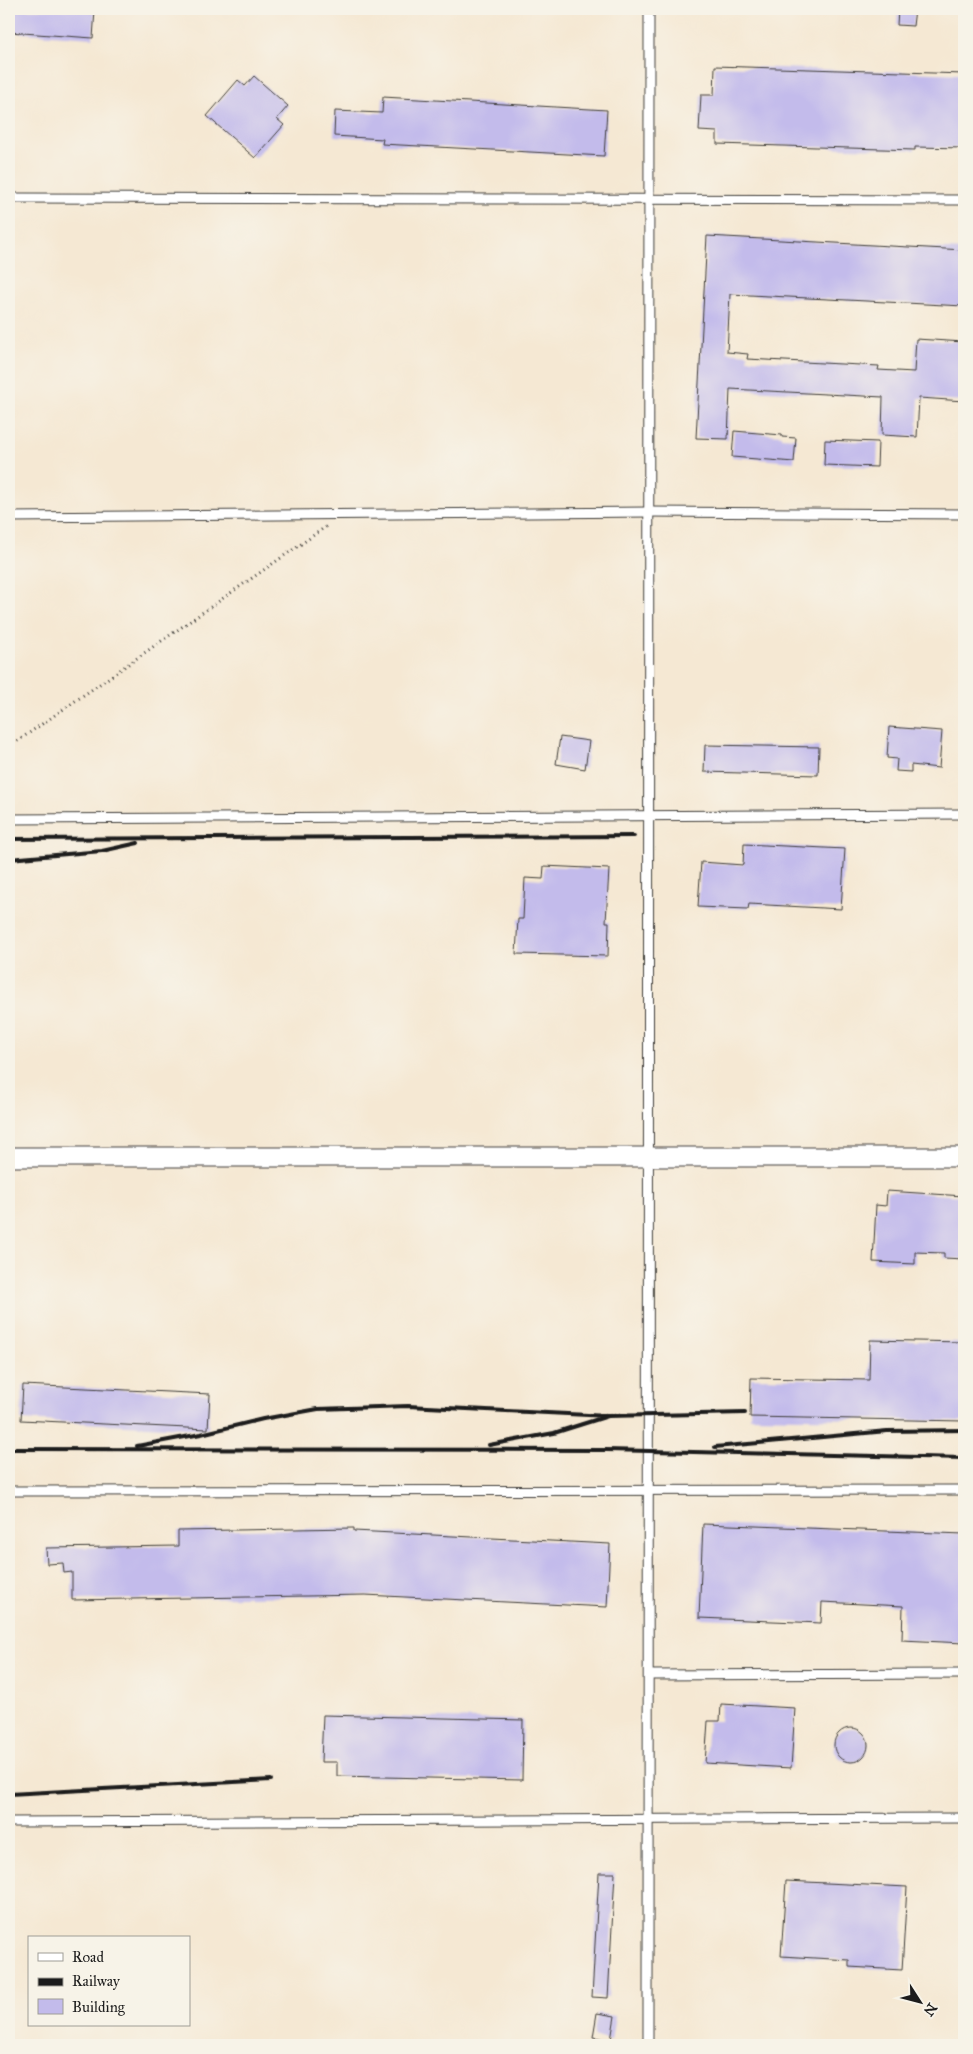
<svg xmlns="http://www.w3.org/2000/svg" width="973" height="2054" viewBox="0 0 973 2054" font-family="'IM FELL Great Primer',serif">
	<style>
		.building { fill: #c3bbeb }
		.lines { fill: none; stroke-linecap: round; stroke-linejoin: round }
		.service-casing { stroke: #3d3b37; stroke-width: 11 }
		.minor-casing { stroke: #3d3b37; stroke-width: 21 }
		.path { stroke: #3d3b37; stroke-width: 3; stroke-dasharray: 1 4; stroke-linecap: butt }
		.service { stroke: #fff; stroke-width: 9 }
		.minor { stroke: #fff; stroke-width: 19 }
		.rail { stroke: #1c1c1c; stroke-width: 4 }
	</style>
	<rect width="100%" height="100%" fill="#f7f3e8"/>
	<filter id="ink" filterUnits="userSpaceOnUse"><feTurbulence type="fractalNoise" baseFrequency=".02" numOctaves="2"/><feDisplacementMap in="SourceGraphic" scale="10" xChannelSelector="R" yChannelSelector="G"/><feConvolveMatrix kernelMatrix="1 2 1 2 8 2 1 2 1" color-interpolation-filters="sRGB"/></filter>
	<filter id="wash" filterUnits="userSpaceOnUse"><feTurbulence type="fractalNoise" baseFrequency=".0096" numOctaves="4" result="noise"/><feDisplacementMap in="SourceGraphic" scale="20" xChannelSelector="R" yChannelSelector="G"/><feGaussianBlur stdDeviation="1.12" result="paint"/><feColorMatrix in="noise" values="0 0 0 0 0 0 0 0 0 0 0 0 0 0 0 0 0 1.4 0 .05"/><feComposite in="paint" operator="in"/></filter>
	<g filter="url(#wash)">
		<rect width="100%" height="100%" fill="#f5e8d3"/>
		<g id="blocks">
			<g class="building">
				<path d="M10 9 95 10 93 38 9 32Z"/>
				<path d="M898 9H915L913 26 897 25Z"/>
				<path d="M715 66 964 74V148L915 147V150L717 144V132L699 131 701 95H714Z"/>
				<path d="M254 76 288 106 277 119 284 125 255 158 207 116 238 80 245 86Z"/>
				<path d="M383 97 607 110 604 156 382 144 383 139 334 136 335 111 382 113Z"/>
				<path d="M707 236 964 250V306L730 294 727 352 748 354 747 359 879 366 878 370 914 372 916 339 964 342V401L919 398 917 437 882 435 883 397 730 389 728 439 696 438Z"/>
				<path d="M734 431 782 435V437L796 438 794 462 732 457Z"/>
				<path d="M825 440 878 442 877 467 824 465Z"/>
				<path d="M889 727 942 731 939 768 911 765V772L896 771 897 759 887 758Z"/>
				<path d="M560 737 589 741 585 769 556 764Z"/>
				<path d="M705 745 819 747 818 775 704 772Z"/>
				<path d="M744 844 845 849 841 909 749 904 748 909 698 907 701 862 743 865Z"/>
				<path d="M544 866 609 869 606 922H609L608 956 516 954 518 919H523L525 878 543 879Z"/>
				<path d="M887 1191 964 1196V1259L944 1258V1253L915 1252V1264L873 1262 876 1205 886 1206Z"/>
				<path d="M870 1340 964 1342V1421L750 1417 751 1378 869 1380Z"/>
				<path d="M23 1385 210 1394 208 1429 21 1420Z"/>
				<path d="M703 1524 964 1534V1643L902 1640 903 1606 822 1602 821 1623 699 1618Z"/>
				<path d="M354 1528V1531L610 1544 607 1607 365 1595 72 1600V1572L64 1573 63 1563 47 1564 46 1548 178 1546V1531Z"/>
				<path d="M721 1704 795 1708 791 1768 705 1763 708 1721H720Z"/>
				<path d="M323 1715 523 1720 522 1780 337 1776V1762H321Z"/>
				<circle cx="851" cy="1745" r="17"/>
				<path d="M599 1873H615L608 1998 592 1997Z"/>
				<path d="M786 1881 907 1887 902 1970 849 1967V1960L781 1956Z"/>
				<path d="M597 2013 615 2016 611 2040 593 2037Z"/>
			</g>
		</g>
	</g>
	<g filter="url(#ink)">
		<use href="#blocks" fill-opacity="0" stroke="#3d3b37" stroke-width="1"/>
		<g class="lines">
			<defs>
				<g id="service">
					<path d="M9 198 964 200"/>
					<path d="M9 517 649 512 964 514"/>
					<path d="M9 819 964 814"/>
					<path d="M9 1491 964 1490"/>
					<path d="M649 1675 964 1674"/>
					<path d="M9 1822 964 1818"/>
					<path d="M648 2045 649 9"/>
				</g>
				<path id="minor" d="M9 1157H964"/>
			</defs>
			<use href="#service" class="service-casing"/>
			<use href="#minor" class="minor-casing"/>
			<path class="path" d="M9 747 327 526"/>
			<use href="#service" class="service"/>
			<use href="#minor" class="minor"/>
			<g class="rail">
				<path d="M9 839 634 836"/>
				<path d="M9 859 102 851 138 843"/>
				<path d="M489 1445 554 1433 608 1416 745 1413"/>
				<path d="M137 1446 201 1434 263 1419 318 1409 408 1406 608 1416"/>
				<path d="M715 1447 887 1431 964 1430"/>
				<path d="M9 1449 606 1450 964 1458"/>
				<path d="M9 1794 271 1780"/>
			</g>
		</g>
	</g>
	<rect width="973" height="2054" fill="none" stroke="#f7f3e8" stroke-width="30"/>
	<rect x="28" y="1936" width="162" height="90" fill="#f7f3e8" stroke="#9f9d96"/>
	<rect x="38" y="1953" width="25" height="8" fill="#ffffff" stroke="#9f9d96"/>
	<text x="72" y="1962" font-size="15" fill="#1c1c1c">Road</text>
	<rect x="38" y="1978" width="25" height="8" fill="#1c1c1c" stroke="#9f9d96"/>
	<text x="72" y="1986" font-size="15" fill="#1c1c1c">Railway</text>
	<rect x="38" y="1999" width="25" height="15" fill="#c3bbeb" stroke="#9f9d96"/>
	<text x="72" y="2012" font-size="15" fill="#1c1c1c">Building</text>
	<g transform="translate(920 2002) rotate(126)" stroke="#f7f3e8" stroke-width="4" paint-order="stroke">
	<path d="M0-4L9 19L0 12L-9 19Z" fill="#1c1c1c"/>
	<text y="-8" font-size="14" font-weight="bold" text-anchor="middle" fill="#1c1c1c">N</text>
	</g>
</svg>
